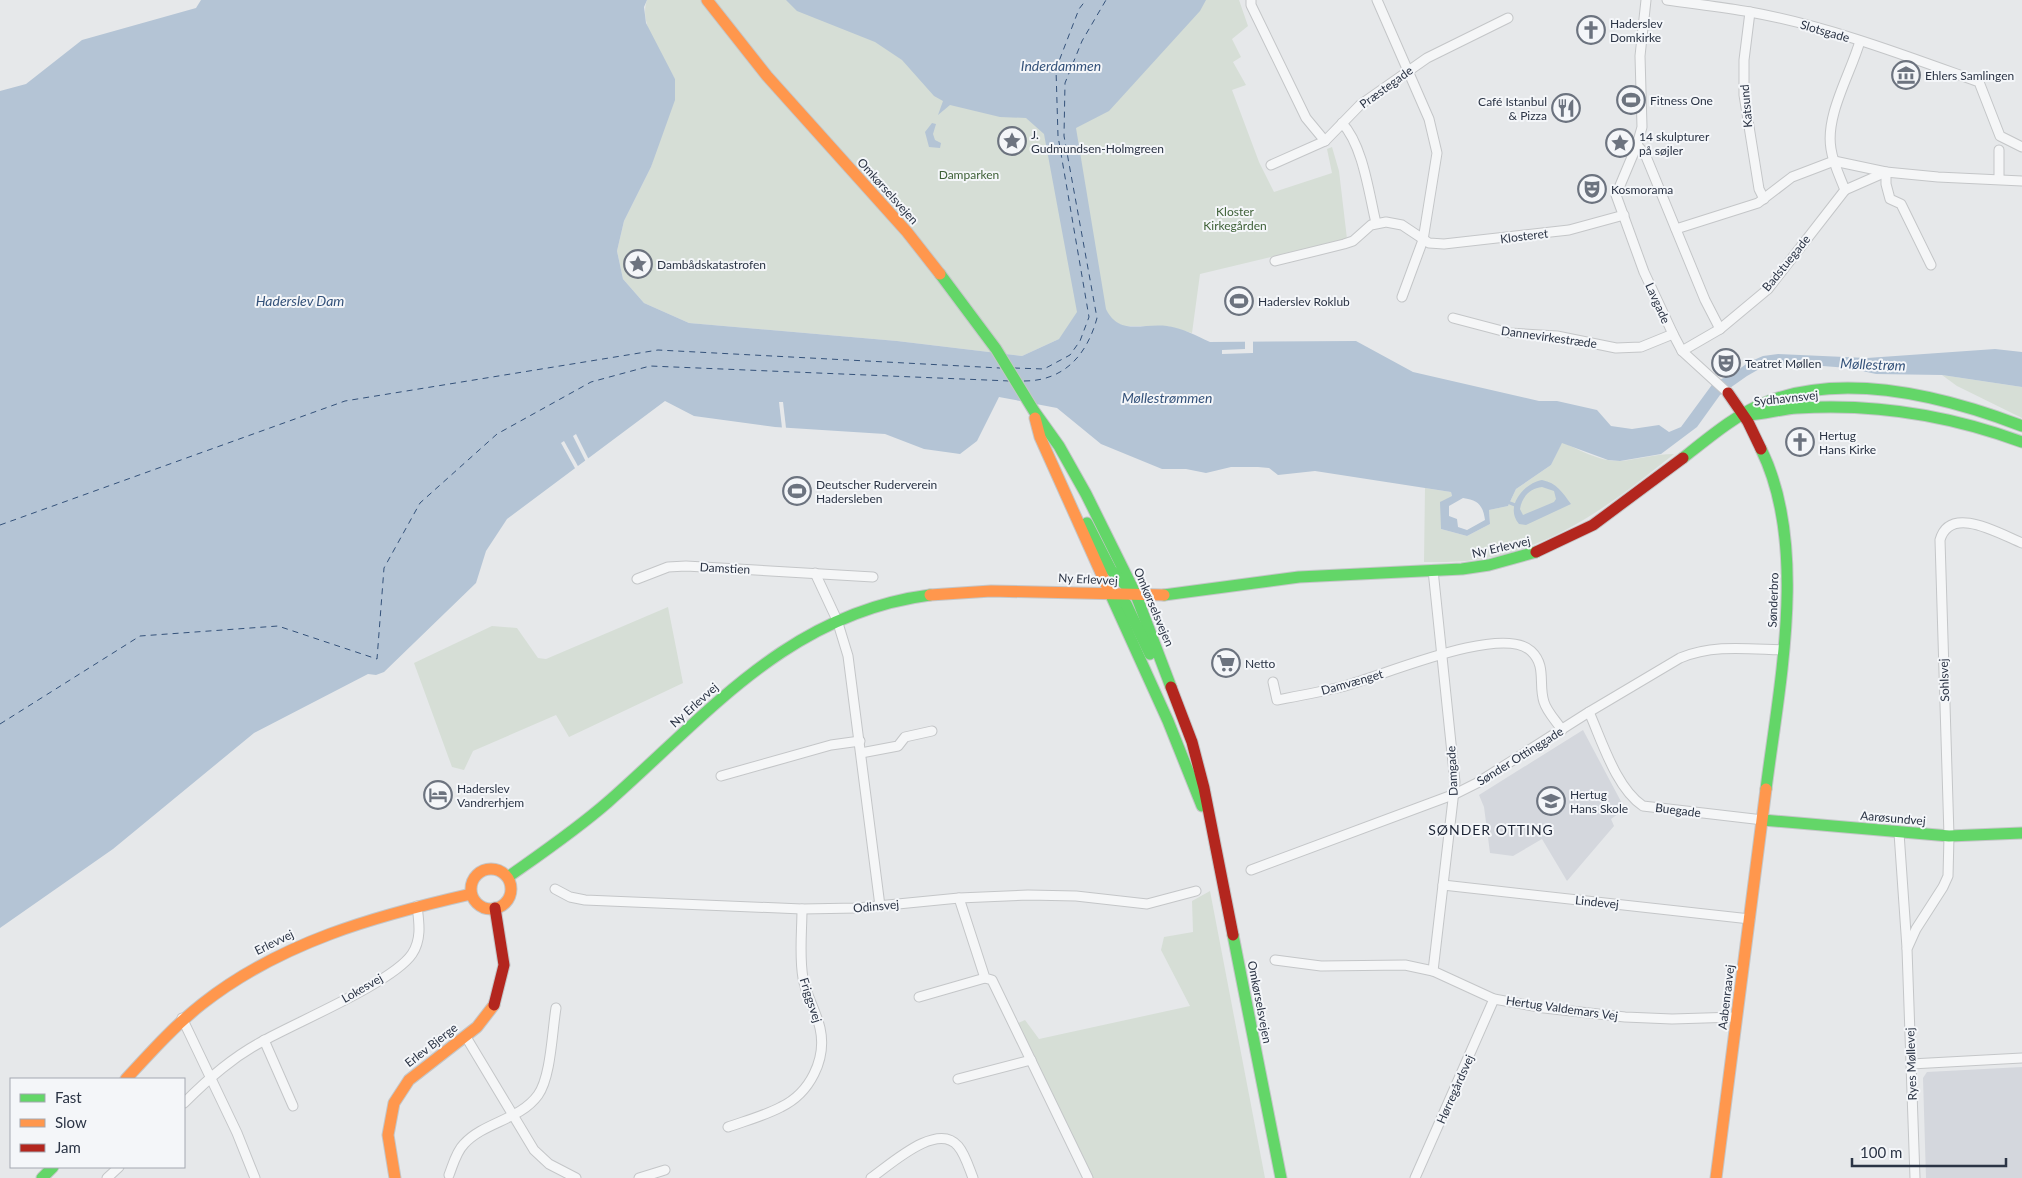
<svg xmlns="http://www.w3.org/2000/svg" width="2022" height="1178" viewBox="0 0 2022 1178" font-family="Lato,sans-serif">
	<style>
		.built { fill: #d4d7dd }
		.green { fill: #d6ded6 }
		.water { fill: #b4c4d5; fill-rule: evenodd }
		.pier { fill: #e6e8ea }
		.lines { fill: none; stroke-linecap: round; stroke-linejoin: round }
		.stream { stroke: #b4c4d5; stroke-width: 3 }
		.ferry { stroke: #34527a; stroke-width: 1; stroke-dasharray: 6 5; stroke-linecap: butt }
		.street-casing { stroke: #c4c6c8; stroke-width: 11 }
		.fast-casing { stroke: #c4c6c8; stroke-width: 13 }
		.slow-casing { stroke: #c4c6c8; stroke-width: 13 }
		.jam-casing { stroke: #c4c6c8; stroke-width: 13 }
		.street { stroke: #f5f6f7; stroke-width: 9 }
		.fast { stroke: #63d668; stroke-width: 11 }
		.slow { stroke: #ff974d; stroke-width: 11 }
		.jam { stroke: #b3261e; stroke-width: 11 }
		.labels { text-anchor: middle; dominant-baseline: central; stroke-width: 4; stroke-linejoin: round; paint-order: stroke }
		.poi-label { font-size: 12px; fill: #2b3445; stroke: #f4f6f9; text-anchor: start }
		.street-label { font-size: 12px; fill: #2b3445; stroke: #f4f6f9 }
		.park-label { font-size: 12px; fill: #3f6138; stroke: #f4f6f9 }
		.water-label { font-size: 14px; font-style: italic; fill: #34527a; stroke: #f4f6f9 }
		.neighbourhood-label { font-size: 14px; letter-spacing: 1px; fill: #1d2536; stroke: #f4f6f9 }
	</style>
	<rect width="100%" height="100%" fill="#e6e8ea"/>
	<g class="built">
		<path d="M1583 730 1625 809 1611 819 1614 826 1567 881 1542 839 1513 856 1490 853 1484 807 1479 795Z"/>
		<path d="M2022 1067V1178H1926L1923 1078 1927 1072Z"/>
	</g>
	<g class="green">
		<path d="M647 0H1239L1248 26 1232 39 1241 57 1233 62 1246 85 1232 90 1259 162 1274 192 1332 173 1327 149 1332 147 1339 171 1347 239 1200 274 1192 333 1167 326H1123L1111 320 1059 339 1022 356 897 341 689 323 644 303 623 279 617 251 624 221 651 167 675 79C663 57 638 25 647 0Z"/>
		<path d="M1942 375 2022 387V418L1957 386Z"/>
		<path d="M1562 442C1580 450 1600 462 1621 461 1639 459 1656 454 1674 454 1610 505 1551 552 1466 561 1453 562 1438 562 1424 562L1425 488 1451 492 1452 496 1441 529 1467 536 1490 524 1489 510 1508 506 1516 489 1551 465Z"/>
		<path d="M668 607 683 683 569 737 556 715 473 751 464 770 452 767 414 663 492 626 517 628 538 658 546 659Z"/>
		<path d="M1210 891 1265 1178H1091L1016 1024 1025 1020 1039 1039 1190 1006 1161 950 1164 937 1193 932 1192 901Z"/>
	</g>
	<g class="water">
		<path d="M201 0H647L644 7 646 23 675 79V100L651 167 624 221 617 251 623 279 644 303 689 323 897 341 1022 356 1059 339 1077 312 1044 134 1026 118 1000 117 950 105 938 115 943 101 934 96 902 60 875 42 797 11 786 0H1206L1200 11 1109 111 1076 128 1106 309C1119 336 1142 323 1167 326 1182 328 1197 336 1210 342L1356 341 1413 372 1539 401H1557L1597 410 1611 426 1632 429 1659 425 1669 432 1681 427 1714 382 1731 375 1749 362 1763 356 1778 354 1867 358 1995 349 2022 352V387L1942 375 1876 374 1848 368 1785 363 1761 368 1747 376 1720 395 1697 427 1661 454 1620 461 1608 460 1562 443 1551 465 1516 489 1508 506 1489 510 1490 524 1467 536 1441 529 1440 502 1452 496 1451 492 1315 471 1278 475 1269 468 1258 467H1231L1206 473 1186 469H1162L1101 444 1057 408 999 397 977 441 960 454 924 449 885 434 775 427 694 416 665 401 507 519 486 551 476 583 384 672 376 675 368 674 254 733 113 849 0 928V91L26 84 82 40 196 8ZM1463 498C1478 500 1483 505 1485 520L1467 530 1458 527 1457 519 1449 516V506Z"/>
		<path d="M932 123 936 124 933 134 935 140 941 143 940 148 929 147 925 132Z"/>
		<path d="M1542 480C1557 483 1562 492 1571 504L1526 525 1519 524C1504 507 1524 483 1542 480ZM1542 487 1554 491 1556 499 1554 502 1523 515 1520 509C1522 497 1530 488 1542 487Z"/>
	</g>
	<g class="pier">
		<path d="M1245 341H1253V353L1222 354V350L1245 349Z"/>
		<path d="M779 402H783L786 428H782Z"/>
		<path d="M576 434 589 460 586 462 573 436Z"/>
		<path d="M564 441 579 468 576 470 561 443Z"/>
	</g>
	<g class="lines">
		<path class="stream" d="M1510 503 1515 505"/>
		<g class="ferry">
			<path d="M1014 368 1044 369 1070 355 1080 341 1089 317 1058 136 1056 69 1079 9 1086 0"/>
			<path d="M1024 381C1064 381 1087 355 1097 318L1064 136 1065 83 1082 41 1106 0"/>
			<path d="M0 525 345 401 658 350 1000 368"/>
			<path d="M0 724 140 636 278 626 377 659 384 568 420 503 497 434 591 382 650 366 1010 381"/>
		</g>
		<defs>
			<g id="street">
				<path d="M1251 0V5L1306 118 1325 141"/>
				<path d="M1377 0 1429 119 1437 153 1423 240 1402 297"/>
				<path d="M1646 0 1640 56 1642 127 1637 145 1616 195 1644 272 1673 334 1682 351 1728 393"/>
				<path d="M1667 0C1694 4 1722 7 1750 12 1828 26 1904 55 1979 82L2000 136 2022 147"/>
				<path d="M1750 12 1744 60V95L1759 189 1764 199"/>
				<path d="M1860 41C1851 73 1825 115 1831 149 1833 163 1840 177 1845 190L1886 172 1938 177 2022 181"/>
				<path d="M1342 123C1363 145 1369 194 1376 223"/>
				<path d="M1637 145 1645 154 1705 300 1720 329"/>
				<path d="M1999 150V179"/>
				<path d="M1834 161 1886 172V184L1890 199 1901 204 1931 265"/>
				<path d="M1271 165 1325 141 1360 105 1427 58 1508 18"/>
				<path d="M1676 229 1758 203 1792 177 1834 161"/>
				<path d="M1275 261 1344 244 1353 241 1371 225 1386 222 1402 225 1429 243 1444 244 1569 230 1624 215"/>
				<path d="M1453 318 1510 333 1557 336 1616 348 1641 347 1673 334"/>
				<path d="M1682 351 1720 329 1768 289 1845 190"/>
				<path d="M815 573 837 620 848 656 880 906"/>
				<path d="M637 579 668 567 686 566 873 577"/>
				<path d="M1273 682 1277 700C1298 696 1320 692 1341 687 1378 678 1501 623 1531 651 1547 666 1538 684 1544 702 1547 712 1557 722 1562 730"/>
				<path d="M1589 712C1602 741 1616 788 1643 806L1763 820"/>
				<path d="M861 753 898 746 905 737 932 731"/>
				<path d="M721 776 831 745 860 741"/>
				<path d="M1899 833 1907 948"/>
				<path d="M1251 870 1455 794 1477 783 1589 712 1680 658C1713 644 1748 649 1784 650"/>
				<path d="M1443 885 1750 919"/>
				<path d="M555 889 570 897 585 900 802 909 857 908 959 898 1028 895 1076 896 1147 904 1196 891"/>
				<path d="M959 898 985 978 992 980 1088 1178"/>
				<path d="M1275 960 1321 966 1405 965 1433 971 1494 999 1544 1008 1625 1017 1672 1019 1737 1017"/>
				<path d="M1433 971 1455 782 1433 570"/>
				<path d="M919 997 985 978"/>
				<path d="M182 1018 237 1133 255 1178"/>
				<path d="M466 1037 534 1150 549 1164 576 1178"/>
				<path d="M264 1040 293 1106"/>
				<path d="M1911 1064 2022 1058"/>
				<path d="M958 1079 1031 1060"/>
				<path d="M184 1103C209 1078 234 1056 265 1040 299 1021 393 982 412 954 422 939 419 922 417 906"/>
				<path d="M728 1127C745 1121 764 1116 781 1107 810 1093 827 1059 820 1028 816 1011 806 995 803 978 799 956 802 931 802 909"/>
				<path d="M449 1175C453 1165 456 1152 464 1144 484 1122 520 1120 538 1095 551 1077 552 1032 556 1008"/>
				<path d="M107 1178 119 1167"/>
				<path d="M639 1178 665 1170"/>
				<path d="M871 1178C890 1165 937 1121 958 1146 965 1154 969 1168 973 1178"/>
				<path d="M1415 1178 1494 999"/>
				<path d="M1915 1178 1907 949 1916 929 1943 887 1948 876 1949 836 1940 540C1950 504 2000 534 2022 543"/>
			</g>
			<g id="fast">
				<path d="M940 274 996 349 1034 411 1059 446 1086 494 1136 595 1171 687"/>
				<path d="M1748 415C1765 414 1781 409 1797 408 1875 403 1949 415 2022 442"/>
				<path d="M1761 449C1809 546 1779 686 1766 789"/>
				<path d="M1683 458C1707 439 1739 412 1769 401 1848 372 1946 397 2022 426"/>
				<path d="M1087 523 1111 570 1133 593"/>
				<path d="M1110 593 1168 721 1202 806"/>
				<path d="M1112 595 1126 604 1150 654"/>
				<path d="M1164 595 1299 577 1462 569 1489 565 1536 552"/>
				<path d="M1763 820 1949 836 2022 833"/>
				<path d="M508 877C542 853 576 830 608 802 708 714 789 613 930 595"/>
				<path d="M1233 935 1281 1178"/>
				<path d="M42 1178 53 1167"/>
			</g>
			<g id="slow">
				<path d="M707 0 767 76 907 232 940 274"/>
				<path d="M1035 418 1040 437 1110 593"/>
				<path d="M930 595 991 591 1164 595"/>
				<circle cx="491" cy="889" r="20"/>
				<path d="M126 1079C150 1053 174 1026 202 1004 281 942 375 916 471 894"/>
				<path d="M395 1178 388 1135 394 1103 409 1080 477 1027 494 1005"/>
				<path d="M1716 1178 1766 789"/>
			</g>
			<g id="jam">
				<path d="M1728 393 1748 422 1761 449"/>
				<path d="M1536 552 1593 525 1683 458"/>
				<path d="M1171 687 1192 742 1204 788 1233 935"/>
				<path d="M494 1005 504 965 495 908"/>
			</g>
		</defs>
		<use href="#street" class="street-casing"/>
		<use href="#fast" class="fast-casing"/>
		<use href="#slow" class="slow-casing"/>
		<use href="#jam" class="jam-casing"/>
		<use href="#street" class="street"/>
		<use href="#fast" class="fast"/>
		<use href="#slow" class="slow"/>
		<use href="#jam" class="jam"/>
	</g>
	<defs>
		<symbol id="church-ring" viewBox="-11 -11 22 22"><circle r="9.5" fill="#f4f6f9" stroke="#6c737f" stroke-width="1.5"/><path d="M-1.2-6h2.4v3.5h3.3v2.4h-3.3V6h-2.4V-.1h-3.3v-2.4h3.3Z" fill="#6c737f"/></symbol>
		<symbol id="museum-ring" viewBox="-11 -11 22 22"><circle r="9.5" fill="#f4f6f9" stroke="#6c737f" stroke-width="1.5"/><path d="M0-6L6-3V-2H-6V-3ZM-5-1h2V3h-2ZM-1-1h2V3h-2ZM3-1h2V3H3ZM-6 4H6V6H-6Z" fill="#6c737f"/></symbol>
		<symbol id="stadium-ring" viewBox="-11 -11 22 22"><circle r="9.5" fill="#f4f6f9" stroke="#6c737f" stroke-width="1.5"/><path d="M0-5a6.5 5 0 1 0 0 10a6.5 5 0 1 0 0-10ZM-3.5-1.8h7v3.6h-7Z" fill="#6c737f"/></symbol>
		<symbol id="restaurant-ring" viewBox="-11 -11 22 22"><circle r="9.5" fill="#f4f6f9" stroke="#6c737f" stroke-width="1.5"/><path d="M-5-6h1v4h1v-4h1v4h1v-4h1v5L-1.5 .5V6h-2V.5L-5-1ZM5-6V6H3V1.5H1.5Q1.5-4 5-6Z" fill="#6c737f"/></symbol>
		<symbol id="sight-ring" viewBox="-11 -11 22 22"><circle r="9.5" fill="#f4f6f9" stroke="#6c737f" stroke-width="1.5"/><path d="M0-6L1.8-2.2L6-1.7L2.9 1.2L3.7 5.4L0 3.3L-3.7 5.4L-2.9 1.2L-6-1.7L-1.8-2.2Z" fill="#6c737f"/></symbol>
		<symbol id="theatre-ring" viewBox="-11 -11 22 22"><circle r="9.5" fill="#f4f6f9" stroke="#6c737f" stroke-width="1.5"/><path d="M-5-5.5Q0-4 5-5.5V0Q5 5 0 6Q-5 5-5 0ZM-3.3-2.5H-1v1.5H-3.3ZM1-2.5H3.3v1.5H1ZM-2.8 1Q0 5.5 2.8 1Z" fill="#6c737f"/></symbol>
		<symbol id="supermarket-ring" viewBox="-11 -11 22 22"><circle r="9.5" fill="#f4f6f9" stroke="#6c737f" stroke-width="1.5"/><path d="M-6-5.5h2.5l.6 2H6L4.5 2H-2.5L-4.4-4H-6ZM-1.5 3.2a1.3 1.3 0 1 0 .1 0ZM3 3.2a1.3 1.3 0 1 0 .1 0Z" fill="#6c737f"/></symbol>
		<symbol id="hotel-ring" viewBox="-11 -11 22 22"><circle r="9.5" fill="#f4f6f9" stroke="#6c737f" stroke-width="1.5"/><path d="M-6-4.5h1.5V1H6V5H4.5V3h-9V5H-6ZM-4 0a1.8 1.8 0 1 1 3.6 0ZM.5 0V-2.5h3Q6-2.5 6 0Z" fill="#6c737f"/></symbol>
		<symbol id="school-ring" viewBox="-11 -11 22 22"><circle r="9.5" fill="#f4f6f9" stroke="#6c737f" stroke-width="1.5"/><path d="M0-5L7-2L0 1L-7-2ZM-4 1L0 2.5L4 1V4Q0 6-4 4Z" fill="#6c737f"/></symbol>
	</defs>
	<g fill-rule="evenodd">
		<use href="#church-ring" x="1575" y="14" width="32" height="32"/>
		<use href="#museum-ring" x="1890" y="59" width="32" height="32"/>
		<use href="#stadium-ring" x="1615" y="84" width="32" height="32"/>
		<use href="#restaurant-ring" x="1550" y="92" width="32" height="32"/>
		<use href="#sight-ring" x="996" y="125" width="32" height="32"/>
		<use href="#sight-ring" x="1604" y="127" width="32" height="32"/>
		<use href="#theatre-ring" x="1576" y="173" width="32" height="32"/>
		<use href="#sight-ring" x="622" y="248" width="32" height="32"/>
		<use href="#stadium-ring" x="1223" y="285" width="32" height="32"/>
		<use href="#theatre-ring" x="1710" y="347" width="32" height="32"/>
		<use href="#church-ring" x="1784" y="426" width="32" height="32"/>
		<use href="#stadium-ring" x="781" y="475" width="32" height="32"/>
		<use href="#supermarket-ring" x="1210" y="647" width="32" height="32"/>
		<use href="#hotel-ring" x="422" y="779" width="32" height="32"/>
		<use href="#school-ring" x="1535" y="785" width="32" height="32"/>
	</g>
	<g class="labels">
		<g class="poi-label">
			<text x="1610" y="23">Haderslev<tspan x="1610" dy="14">Domkirke</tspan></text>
			<text x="1925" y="75">Ehlers Samlingen</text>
			<text x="1650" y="100">Fitness One</text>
			<text x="1547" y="101" text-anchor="end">Café Istanbul<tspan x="1547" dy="14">&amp; Pizza</tspan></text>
			<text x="1031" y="134">J.<tspan x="1031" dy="14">Gudmundsen-Holmgreen</tspan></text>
			<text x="1639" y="136">14 skulpturer<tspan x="1639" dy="14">på søjler</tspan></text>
			<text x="1611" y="189">Kosmorama</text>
			<text x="657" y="264">Dambådskatastrofen</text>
			<text x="1258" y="301">Haderslev Roklub</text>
			<text x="1745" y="363">Teatret Møllen</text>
			<text x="1819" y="435">Hertug<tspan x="1819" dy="14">Hans Kirke</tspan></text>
			<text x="816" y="484">Deutscher Ruderverein<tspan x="816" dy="14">Hadersleben</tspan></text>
			<text x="1245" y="663">Netto</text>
			<text x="457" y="788">Haderslev<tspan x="457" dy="14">Vandrerhjem</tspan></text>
			<text x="1570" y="794">Hertug<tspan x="1570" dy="14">Hans Skole</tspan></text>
		</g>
		<g class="street-label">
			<text transform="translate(1825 31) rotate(16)">Slotsgade</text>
			<text transform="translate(1386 87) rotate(-36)">Præstegade</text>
			<text transform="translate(1746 106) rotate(-95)">Katsund</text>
			<text transform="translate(888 191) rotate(48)">Omkørselsvejen</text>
			<text transform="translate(1524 236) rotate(-7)">Klosteret</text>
			<text transform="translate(1786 263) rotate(-51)">Badstuegade</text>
			<text transform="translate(1658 303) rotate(66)">Lavgade</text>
			<text transform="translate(1549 337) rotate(8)">Dannevirkestræde</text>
			<text transform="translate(1786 398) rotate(-6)">Sydhavnsvej</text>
			<text transform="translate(1501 547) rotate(-13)">Ny Erlevvej</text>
			<text transform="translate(725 568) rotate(3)">Damstien</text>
			<text transform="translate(1088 579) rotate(3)">Ny Erlevvej</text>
			<text transform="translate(1773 600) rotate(-88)">Sønderbro</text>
			<text transform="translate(1154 607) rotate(67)">Omkørselsvejen</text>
			<text transform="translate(1944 680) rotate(-92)">Sohlsvej</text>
			<text transform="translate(1352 682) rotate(-16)">Damvænget</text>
			<text transform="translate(694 705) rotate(-42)">Ny Erlevvej</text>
			<text transform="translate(1520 756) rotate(-32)">Sønder Ottinggade</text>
			<text transform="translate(1452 771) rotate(-93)">Damgade</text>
			<text transform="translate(1678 810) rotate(7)">Buegade</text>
			<text transform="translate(1893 818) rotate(5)">Aarøsundvej</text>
			<text transform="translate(1597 902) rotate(6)">Lindevej</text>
			<text transform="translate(876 906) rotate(-5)">Odinsvej</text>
			<text transform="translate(274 942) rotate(-26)">Erlevvej</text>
			<text transform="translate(362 988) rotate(-30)">Lokesvej</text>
			<text transform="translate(1726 997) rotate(-83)">Aabenraavej</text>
			<text transform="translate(811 1000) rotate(72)">Friggsvej</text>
			<text transform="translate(1260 1002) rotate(79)">Omkørselsvejen</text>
			<text transform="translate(1562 1008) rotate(8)">Hertug Valdemars Vej</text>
			<text transform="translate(431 1045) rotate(-38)">Erlev Bjerge</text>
			<text transform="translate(1911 1064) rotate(-92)">Ryes Møllevej</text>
			<text transform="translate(1455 1089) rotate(-66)">Hørregårdsvej</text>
		</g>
		<g class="park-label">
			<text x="969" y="174">Damparken</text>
			<text x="1235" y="211">Kloster<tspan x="1235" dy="14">Kirkegården</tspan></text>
		</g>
		<g class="water-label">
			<text x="1061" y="65">Inderdammen</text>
			<text x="300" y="300">Haderslev Dam</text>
			<text transform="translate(1873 364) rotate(2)">Møllestrøm</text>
			<text x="1167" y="397">Møllestrømmen</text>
		</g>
		<g class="neighbourhood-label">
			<text x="1491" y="829">SØNDER OTTING</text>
		</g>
	</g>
	<rect x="10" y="1078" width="175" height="90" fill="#f4f6f9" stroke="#a4a8b1"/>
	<rect x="20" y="1094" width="25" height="8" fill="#63d668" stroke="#a4a8b1"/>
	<text x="55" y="1103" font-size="15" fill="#2b3445">Fast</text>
	<rect x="20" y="1119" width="25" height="8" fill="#ff974d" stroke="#a4a8b1"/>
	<text x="55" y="1128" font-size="15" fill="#2b3445">Slow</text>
	<rect x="20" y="1144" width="25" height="8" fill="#b3261e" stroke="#a4a8b1"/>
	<text x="55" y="1153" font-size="15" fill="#2b3445">Jam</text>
	<path d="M1852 1158v8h154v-8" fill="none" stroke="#2b3445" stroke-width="2.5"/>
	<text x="1860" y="1158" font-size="15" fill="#2b3445" stroke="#f4f6f9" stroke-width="4" paint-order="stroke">100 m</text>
</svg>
